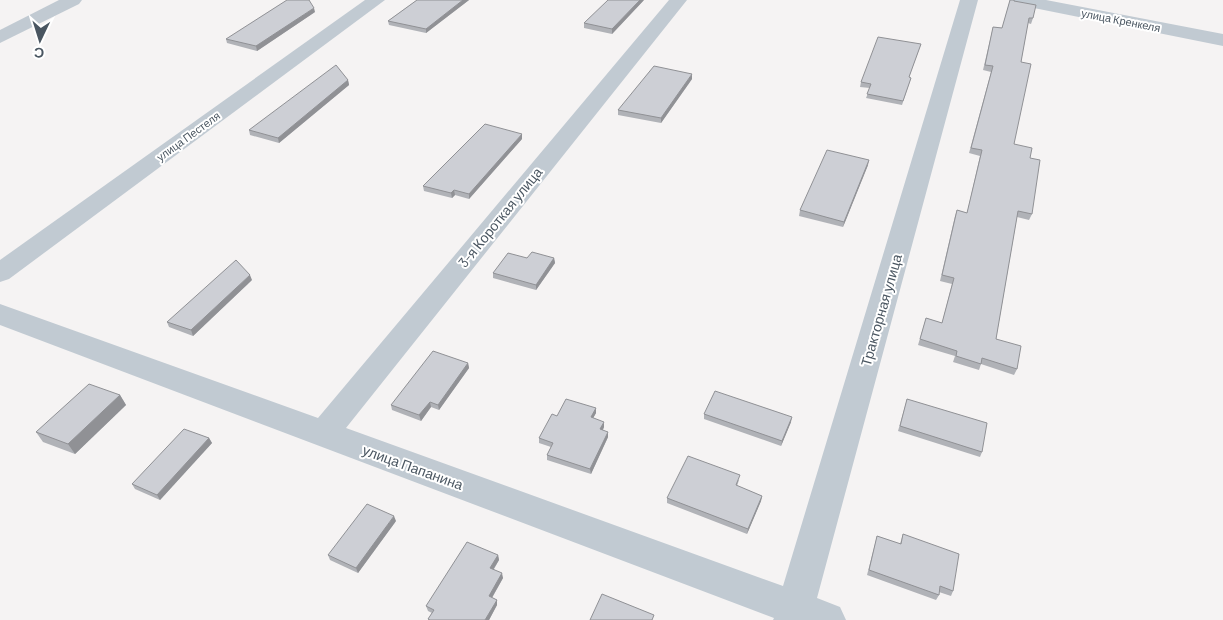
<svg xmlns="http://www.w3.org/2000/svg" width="1223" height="620" viewBox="0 0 1223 620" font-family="Barlow,sans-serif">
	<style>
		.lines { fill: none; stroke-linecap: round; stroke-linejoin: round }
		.minor { fill: #c1cad2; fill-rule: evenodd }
		.wall { fill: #b0b2b7 }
		.shaded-wall { fill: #909195 }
		.building { fill: #cdcfd5; stroke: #909195 }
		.labels { text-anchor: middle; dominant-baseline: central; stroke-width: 4; stroke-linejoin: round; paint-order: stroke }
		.far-street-label { font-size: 11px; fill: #4a5661; stroke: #fff }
		.street-label { font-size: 14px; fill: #4a5661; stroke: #fff }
	</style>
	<rect width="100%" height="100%" fill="#f5f3f3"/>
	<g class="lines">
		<g class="minor">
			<path d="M59 0H82L79 4 0 43V30Z"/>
			<path d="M365 0H385L9 279 0 282V260Z"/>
			<path d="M669 0H687L346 428 783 586 960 0H978L817 598 840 607 846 620H773L774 618 0 325V304L318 418Z"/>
			<path d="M1010 0H1046L1223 34V46L1019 5 1013 4Z"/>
		</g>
	</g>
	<g class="wall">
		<path d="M417 0H469L426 33 389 25 388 21Z"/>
		<path d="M644 0 612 34 584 28V23Z"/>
		<path d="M1010 0 1033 18 1031 24 1028 23 1021 62 1014 144 1030 158 1032 214 1029 220 1017 217 996 339 1017 369 1014 375 981 364 979 370 953 362 955 356 918 345 926 318 942 323 952 284 940 281 955 216 957 210 967 213 980 156 969 153 991 72 983 70 993 27 1002 28Z"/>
		<path d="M315 12 257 51 227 43 226 39Z"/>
		<path d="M921 44 909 77 911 78 902 105 866 98 870 88 860 87 861 82Z"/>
		<path d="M692 79 661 123 618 115V110Z"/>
		<path d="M348 80 349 85 279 143 250 135 249 130Z"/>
		<path d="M522 139 469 199 455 195 452 198 424 191 423 186Z"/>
		<path d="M868 165 843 227 799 216 800 210Z"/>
		<path d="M527 258H554L555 263 536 290 493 278V273Z"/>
		<path d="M252 280 193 336 169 327 167 322Z"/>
		<path d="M468 363 469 368 439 410 431 407 421 421 392 410 391 405Z"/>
		<path d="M120 395 126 405 75 454 43 442 36 432Z"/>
		<path d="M907 399 982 452 980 457 898 431Z"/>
		<path d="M596 408V413L593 418 604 427 603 430 608 437 591 474 547 460V455L551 447 539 443V438L557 416Z"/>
		<path d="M704 414 791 422 781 446 704 419Z"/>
		<path d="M209 438 212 443 160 500 135 489 132 484Z"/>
		<path d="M739 480 737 486 762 496 761 501 747 534 667 503V498Z"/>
		<path d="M396 521 358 573 330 560 328 555Z"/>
		<path d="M903 534 953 591 951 596 939 592V595L936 600 867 575 877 536 900 544Z"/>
		<path d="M498 555 499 560 494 569 503 578 492 598 497 600V605L489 620H428V619L432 613 428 611 426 606Z"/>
	</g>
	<g class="shaded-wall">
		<path d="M463 0H469L426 33V29Z"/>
		<path d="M640 0H644L612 34V29Z"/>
		<path d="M314 8 315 12 257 51 256 46Z"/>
		<path d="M692 74V79L661 123V118Z"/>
		<path d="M348 80 349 85 279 143 278 138Z"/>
		<path d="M522 134V139L469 199V194Z"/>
		<path d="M869 160 868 165 843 227 844 222Z"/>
		<path d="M454 190 455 195 452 198 451 193Z"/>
		<path d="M554 258 555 263 536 290V285Z"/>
		<path d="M250 275 252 280 193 336 191 330Z"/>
		<path d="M468 363 469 368 439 410 438 405Z"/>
		<path d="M120 395 126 405 75 454 68 444Z"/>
		<path d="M430 402 431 407 421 421 419 415Z"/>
		<path d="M596 408V413L591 422V417Z"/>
		<path d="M792 417 791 422 781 446 782 441Z"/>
		<path d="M604 422V427L600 435V429Z"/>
		<path d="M608 432V437L591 474 590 469Z"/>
		<path d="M209 438 212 443 160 500 157 495Z"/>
		<path d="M762 496 761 501 747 534 748 529Z"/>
		<path d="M394 516 396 521 358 573 356 568Z"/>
		<path d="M498 555 499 560 491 573 490 568Z"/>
		<path d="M502 573 503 578 490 601 489 596Z"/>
		<path d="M497 600V605L489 620H485Z"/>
	</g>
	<g class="building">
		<path d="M287 0H309L314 8 256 46 226 39Z"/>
		<path d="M417 0H463L426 29 388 21Z"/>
		<path d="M608 0H640L612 29 584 23Z"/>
		<path d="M1010 0H1014V1L1036 5 1033 18H1029L1021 62 1031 64 1014 144 1032 148 1030 158 1040 160 1032 214 1018 211 996 339 1021 346 1017 369 982 358 981 364 956 356 957 351 920 339 926 318 942 323 954 278 942 275 957 210 967 213 982 150 971 148 993 66 985 65 993 27 1002 28Z"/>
		<path d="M878 37 921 44 909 77 911 78 903 101 867 94 871 84 861 82Z"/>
		<path d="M336 65 348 80 278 138 249 130Z"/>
		<path d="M654 66 692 74 661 118 618 110Z"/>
		<path d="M485 124 522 134 469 194 454 190 451 193 423 186Z"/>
		<path d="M827 150 869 160 844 222 800 210Z"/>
		<path d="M532 252 554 258 536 285 493 273 508 253 527 258Z"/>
		<path d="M236 260 250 275 191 330 167 322Z"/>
		<path d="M433 351 468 363 438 405 430 402 419 415 391 405Z"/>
		<path d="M89 384 120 395 68 444 36 432Z"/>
		<path d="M715 391 792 417 782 441 704 414Z"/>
		<path d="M566 399 596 408 591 417 604 422 600 429 608 432 590 469 547 455 553 443 539 438 552 414 557 416Z"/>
		<path d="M907 399 987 423 982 452 900 426Z"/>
		<path d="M184 429 209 438 157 495 132 484Z"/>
		<path d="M688 456 740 475 736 485 762 496 748 529 667 498Z"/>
		<path d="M367 504 394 516 356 568 328 555Z"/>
		<path d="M903 534 959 554 953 591 940 586 939 595 869 570 877 536 901 544Z"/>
		<path d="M467 542 498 555 490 568 502 573 489 596 497 600 485 620H430L428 619 434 610 426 606Z"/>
		<path d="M602 594 654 615 652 620H590Z"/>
	</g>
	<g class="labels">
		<g class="far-street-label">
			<text transform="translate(1121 20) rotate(11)">улица Кренкеля</text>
			<text transform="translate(188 136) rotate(-36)">улица Пестеля</text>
		</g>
		<g class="street-label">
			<text transform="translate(500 217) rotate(-51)">3-я Короткая улица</text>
			<text transform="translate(881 310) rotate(-74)">Тракторная улица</text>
			<text transform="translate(413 467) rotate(20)">улица Папанина</text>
		</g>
	</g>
	<g transform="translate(40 40) rotate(184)" stroke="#ffffff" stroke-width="4" paint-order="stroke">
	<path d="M0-4L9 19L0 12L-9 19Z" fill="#4a5661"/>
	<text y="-8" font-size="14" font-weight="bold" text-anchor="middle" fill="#4a5661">С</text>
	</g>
</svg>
